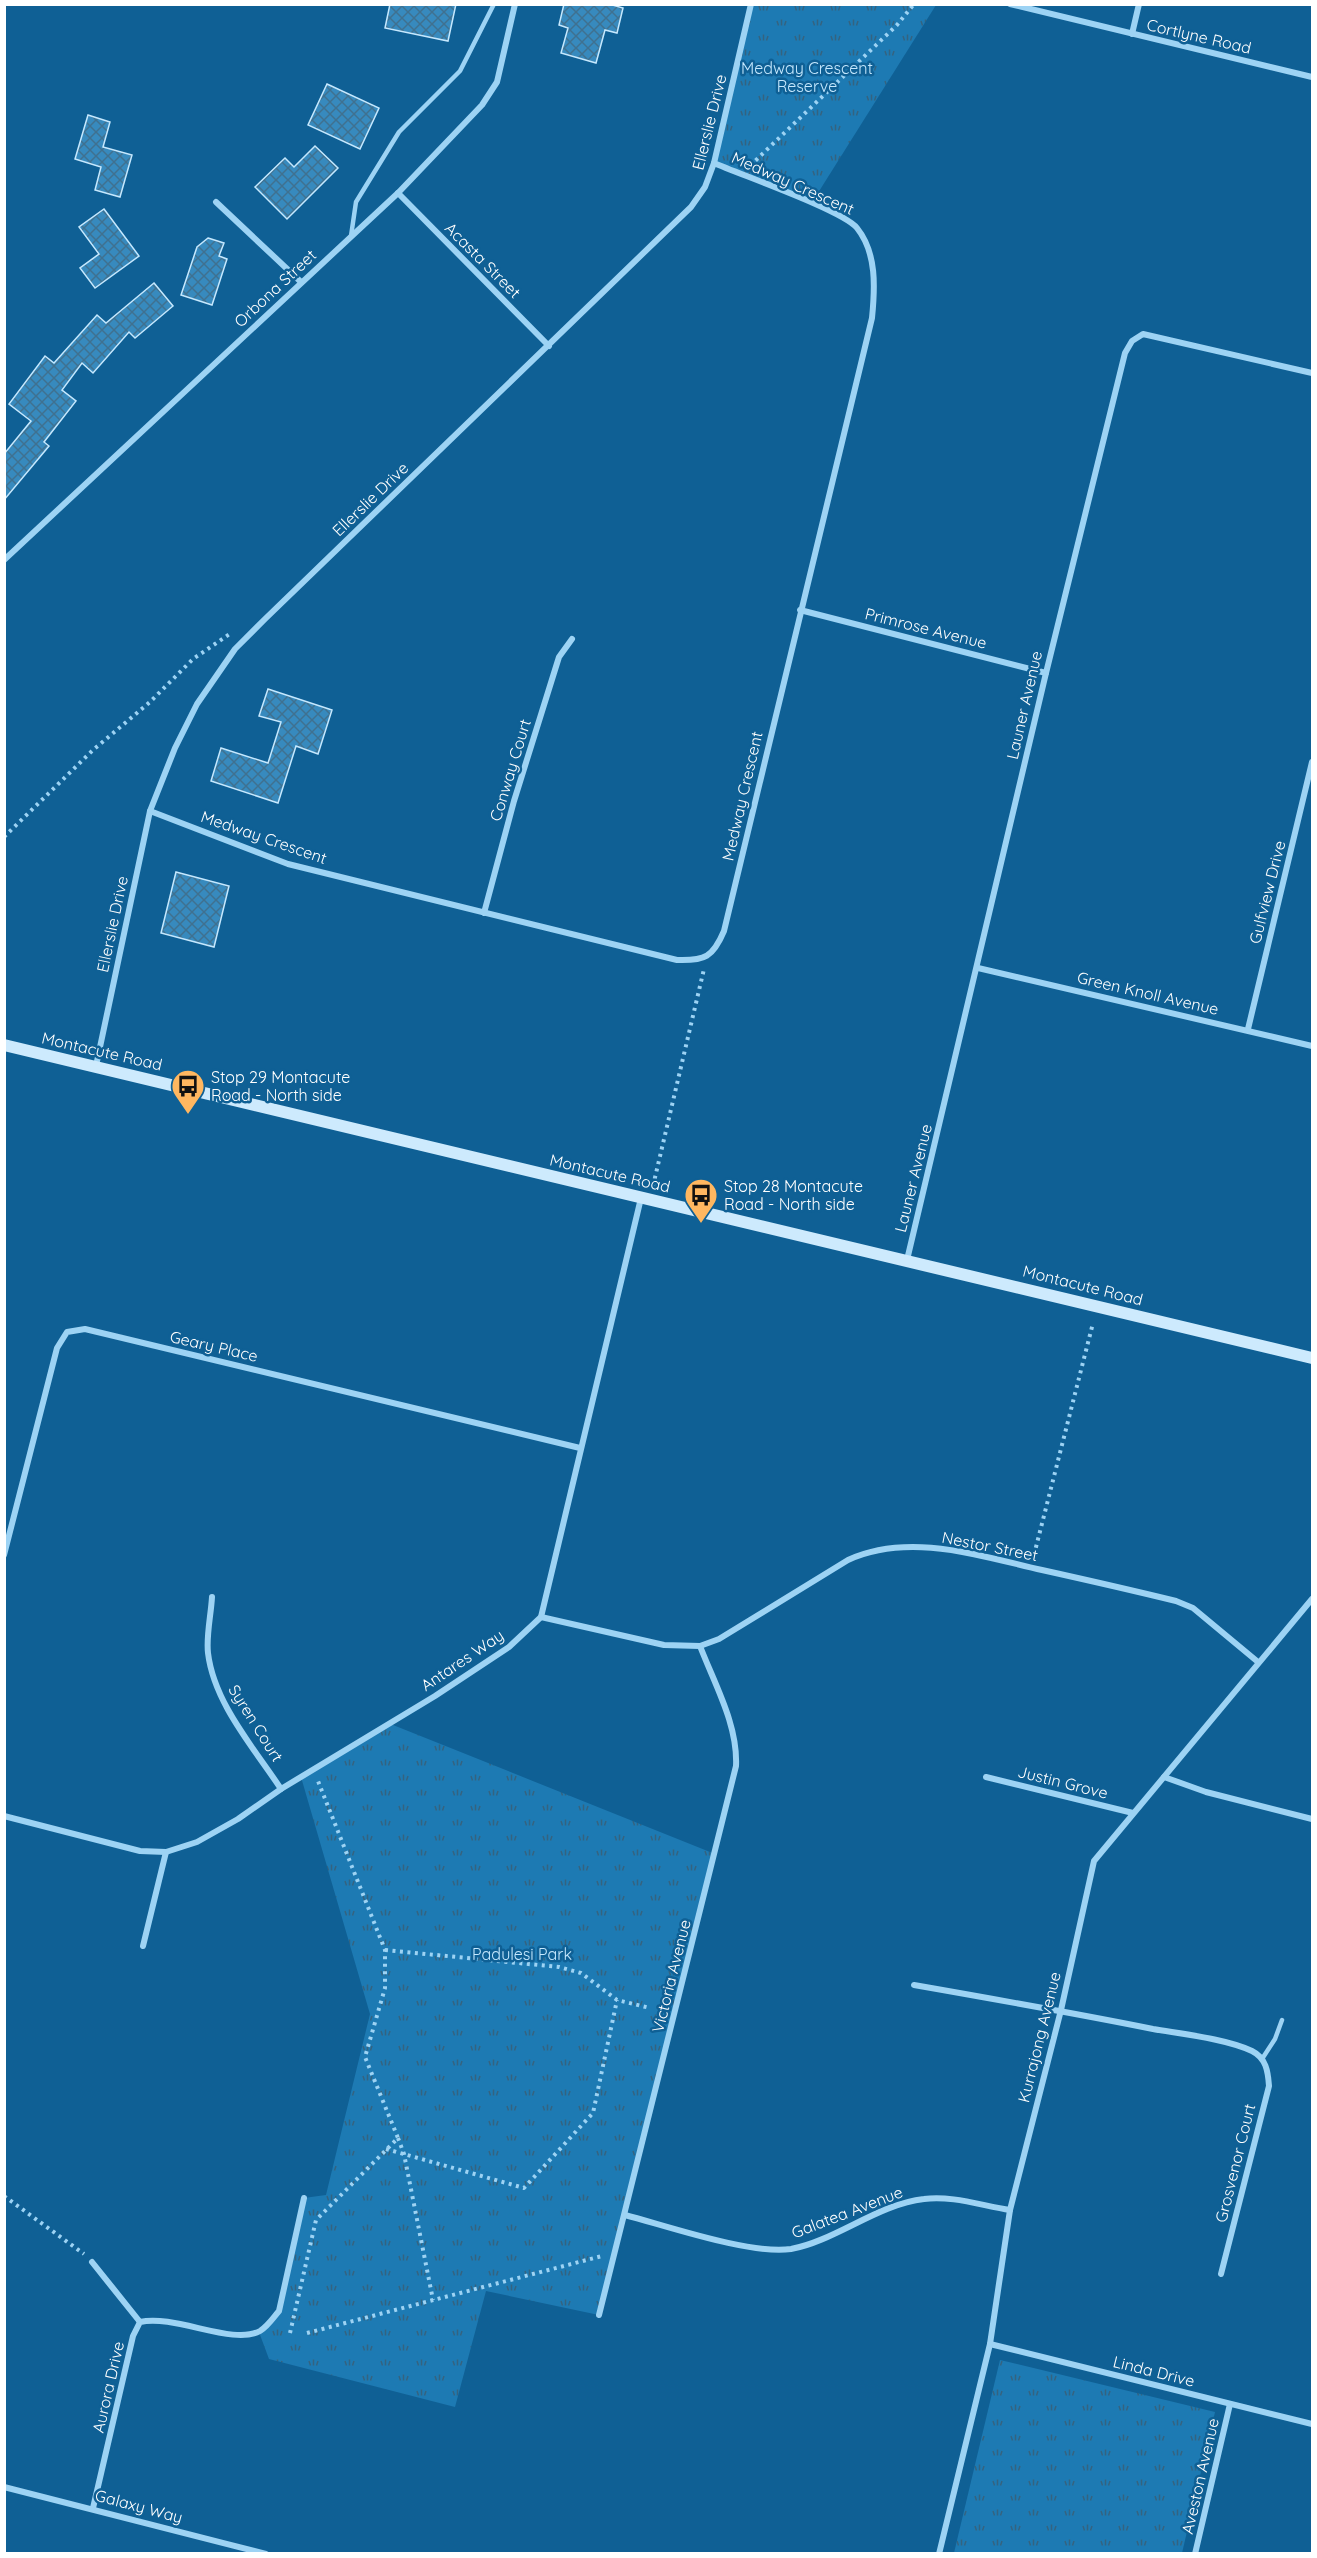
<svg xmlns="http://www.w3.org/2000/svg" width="1317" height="2558" viewBox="0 0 1317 2558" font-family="Quicksand,sans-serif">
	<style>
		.grass { fill: url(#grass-tufts) }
		.building { fill: url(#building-cross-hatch); stroke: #c5e8fe; stroke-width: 1.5 }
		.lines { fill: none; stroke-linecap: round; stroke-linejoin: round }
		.path { stroke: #9dd3f4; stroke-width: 4; stroke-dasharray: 3 4.5; stroke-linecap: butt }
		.service { stroke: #9dd3f4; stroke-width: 4.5 }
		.minor { stroke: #9dd3f4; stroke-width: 6 }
		.secondary { stroke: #cdeafd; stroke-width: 12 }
		.labels { text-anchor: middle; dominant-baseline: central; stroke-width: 5; stroke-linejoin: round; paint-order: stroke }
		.street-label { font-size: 16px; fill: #fff; stroke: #0f6095 }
		.park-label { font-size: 16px; fill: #c5e8fe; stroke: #0f6095 }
		.poi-label { font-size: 16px; fill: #fff; stroke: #0f6095; text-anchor: start }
	</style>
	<defs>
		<pattern id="grass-tufts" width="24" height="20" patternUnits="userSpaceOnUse" patternTransform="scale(1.5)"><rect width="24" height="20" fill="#1d7ab3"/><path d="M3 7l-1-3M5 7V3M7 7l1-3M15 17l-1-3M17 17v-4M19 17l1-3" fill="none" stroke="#346380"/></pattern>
		<pattern id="building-cross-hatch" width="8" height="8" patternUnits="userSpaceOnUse" patternTransform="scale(1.5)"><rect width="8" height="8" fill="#378abe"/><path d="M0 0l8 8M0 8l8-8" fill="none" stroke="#3f7190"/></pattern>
	</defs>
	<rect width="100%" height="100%" fill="#0f6095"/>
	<g class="grass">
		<path d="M751 5H936L811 204 714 163Z"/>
		<path d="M388 1723 715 1854 599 2315 486 2291 455 2407 269 2359 259 2332 279 2311 304 2198 326 2195 370 2014 301 1777Z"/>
		<path d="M1000 2360 1215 2412 1182 2553H954Z"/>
	</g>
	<g class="building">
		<path d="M390 4H456L448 41 385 28Z"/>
		<path d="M564 4H609L623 8 617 33 605 30 596 63 561 53 568 28 559 25Z"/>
		<path d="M327 84 379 108 360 149 308 125Z"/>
		<path d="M88 115 110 122 103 147 132 155 120 197 95 190 101 167 75 159Z"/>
		<path d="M315 146 338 168 287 219 255 187 285 158 294 167Z"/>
		<path d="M104 209 139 256 95 288 80 268 99 254 79 227Z"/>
		<path d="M208 238 224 243 219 256 227 259 212 305 181 295 197 247Z"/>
		<path d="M154 283 173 306 135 338 129 332 93 373 82 363 62 390 76 401 44 442 49 446 4 500V454L31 421 9 404 45 356 54 363 97 315 106 323Z"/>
		<path d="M268 689 332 710 318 754 296 746 278 803 211 781 221 748 268 763 281 722 259 716Z"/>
		<path d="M176 872 229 886 214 947 161 933Z"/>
	</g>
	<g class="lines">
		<g class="path">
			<path d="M752 167 755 161 897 25 914 4"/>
			<path d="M4 837 93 750 150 702 193 659 231 633"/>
			<path d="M653 1186 704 969"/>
			<path d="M1034 1555 1093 1323"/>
			<path d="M385 1950 559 1967 581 1973 617 2000 650 2008"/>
			<path d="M398 2138 404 2154 433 2300"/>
			<path d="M386 2149 524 2188 593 2113 617 2000"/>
			<path d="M4 2196 84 2254"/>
			<path d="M290 2333 316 2220 398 2138 365 2057 385 1988V1950L318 1781"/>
			<path d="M307 2333 602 2256"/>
		</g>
		<g class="service">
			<path d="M351 236 356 202 399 132 460 71 494 4"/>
			<path d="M1262 2059 1275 2039 1282 2020"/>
		</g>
		<g class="minor">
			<path d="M1010 4 1312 77"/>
			<path d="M1132 34 1139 4"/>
			<path d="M398 193 549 346"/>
			<path d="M216 202 301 282"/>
			<path d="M4 560 398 193 482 105 497 82 515 4"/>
			<path d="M800 610 1046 673"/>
			<path d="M150 811 288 864 677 960C705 961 713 957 724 931L872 318C875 288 877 253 857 228 842 210 741 175 714 163"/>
			<path d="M484 913 514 801 559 657 572 639"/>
			<path d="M978 968 1312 1046"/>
			<path d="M1248 1029 1312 762"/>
			<path d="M96 1066 150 811 175 748 197 704 235 649 265 619 691 207 705 187 714 163 751 4"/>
			<path d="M907 1260 1046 673 1125 353 1132 341 1143 334 1312 373"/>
			<path d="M4 1555 57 1348 67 1332 85 1329 580 1448"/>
			<path d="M212 1597C211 1615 206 1636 208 1653 214 1703 254 1748 281 1789"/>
			<path d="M541 1617 664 1645 700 1646 719 1639 848 1560C909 1532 980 1556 1042 1570 1087 1580 1131 1590 1176 1601L1193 1608 1258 1662"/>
			<path d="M986 1777 1133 1813"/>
			<path d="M1164 1777 1206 1792 1312 1819"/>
			<path d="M4 1816 140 1851 166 1852 197 1842 238 1819 281 1789 435 1696 509 1647 541 1617 641 1198"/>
			<path d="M143 1946 166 1852"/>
			<path d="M914 1985C994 1999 1074 2013 1153 2029 1182 2034 1227 2039 1252 2051 1266 2058 1268 2071 1269 2086L1221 2274"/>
			<path d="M625 2215C667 2226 751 2255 791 2249 835 2241 878 2204 924 2199 951 2195 983 2206 1010 2210"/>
			<path d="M92 2262 140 2322"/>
			<path d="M599 2315 736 1766C738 1725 715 1685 700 1646"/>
			<path d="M990 2344 1312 2424"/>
			<path d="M4 2487 266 2554"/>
			<path d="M93 2508 133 2336 140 2322C175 2314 233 2346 260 2331 268 2326 273 2318 279 2311L304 2198"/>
			<path d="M939 2554 990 2344 1010 2210 1061 2010 1094 1861 1312 1599"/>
			<path d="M1195 2554 1230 2404"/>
		</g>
		<path class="secondary" d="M4 1045 1312 1358"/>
	</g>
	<defs>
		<symbol id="bus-pin" viewBox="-11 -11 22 30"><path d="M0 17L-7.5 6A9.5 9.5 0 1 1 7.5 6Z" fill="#ffb760" stroke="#0f6095"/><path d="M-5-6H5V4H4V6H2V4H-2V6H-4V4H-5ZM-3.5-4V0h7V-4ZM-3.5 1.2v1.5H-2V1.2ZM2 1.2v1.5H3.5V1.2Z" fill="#111"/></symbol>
	</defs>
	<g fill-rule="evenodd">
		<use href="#bus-pin" x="169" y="1067" width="38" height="52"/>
		<use href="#bus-pin" x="682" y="1176" width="38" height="52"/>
	</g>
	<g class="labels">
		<g class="street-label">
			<text transform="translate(1199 36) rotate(13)">Cortlyne Road</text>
			<text transform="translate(709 122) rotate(-76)">Ellerslie Drive</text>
			<text transform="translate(793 183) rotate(24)">Medway Crescent</text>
			<text transform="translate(483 260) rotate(45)">Acasta Street</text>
			<text transform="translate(275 288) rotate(-43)">Orbona Street</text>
			<text transform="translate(370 499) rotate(-44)">Ellerslie Drive</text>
			<text transform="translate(926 628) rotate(14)">Primrose Avenue</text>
			<text transform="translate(1024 705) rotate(-77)">Launer Avenue</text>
			<text transform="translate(510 770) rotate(-73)">Conway Court</text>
			<text transform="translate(742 796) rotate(-77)">Medway Crescent</text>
			<text transform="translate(264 837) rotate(19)">Medway Crescent</text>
			<text transform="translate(1267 892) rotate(-76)">Gulfview Drive</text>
			<text transform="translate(112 924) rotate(-78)">Ellerslie Drive</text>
			<text transform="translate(1148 993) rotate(13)">Green Knoll Avenue</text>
			<text transform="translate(102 1051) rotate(13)">Montacute Road</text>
			<text transform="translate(610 1173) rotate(13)">Montacute Road</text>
			<text transform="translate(913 1178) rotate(-76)">Launer Avenue</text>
			<text transform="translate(1083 1285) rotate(14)">Montacute Road</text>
			<text transform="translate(214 1346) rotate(13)">Geary Place</text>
			<text transform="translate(990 1546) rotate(11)">Nestor Street</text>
			<text transform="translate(462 1660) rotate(-34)">Antares Way</text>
			<text transform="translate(256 1723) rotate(58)">Syren Court</text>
			<text transform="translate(1063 1782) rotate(14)">Justin Grove</text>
			<text transform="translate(671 1976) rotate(-76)">Victoria Avenue</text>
			<text transform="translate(1039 2037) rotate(-76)">Kurrajong Avenue</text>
			<text transform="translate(1235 2163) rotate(-76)">Grosvenor Court</text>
			<text transform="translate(847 2212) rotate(-21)">Galatea Avenue</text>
			<text transform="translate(1154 2371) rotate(14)">Linda Drive</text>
			<text transform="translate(108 2387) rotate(-77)">Aurora Drive</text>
			<text transform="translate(1200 2476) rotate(-77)">Aveston Avenue</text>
			<text transform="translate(139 2506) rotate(15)">Galaxy Way</text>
		</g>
		<g class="park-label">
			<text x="807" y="68">Medway Crescent<tspan x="807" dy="18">Reserve</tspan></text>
			<text x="522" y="1954">Padulesi Park</text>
		</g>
		<g class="poi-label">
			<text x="211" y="1077">Stop 29 Montacute<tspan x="211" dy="18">Road - North side</tspan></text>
			<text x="724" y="1186">Stop 28 Montacute<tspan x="724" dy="18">Road - North side</tspan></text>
		</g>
	</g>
	<rect width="1317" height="2558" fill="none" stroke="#ffffff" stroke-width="12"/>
</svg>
